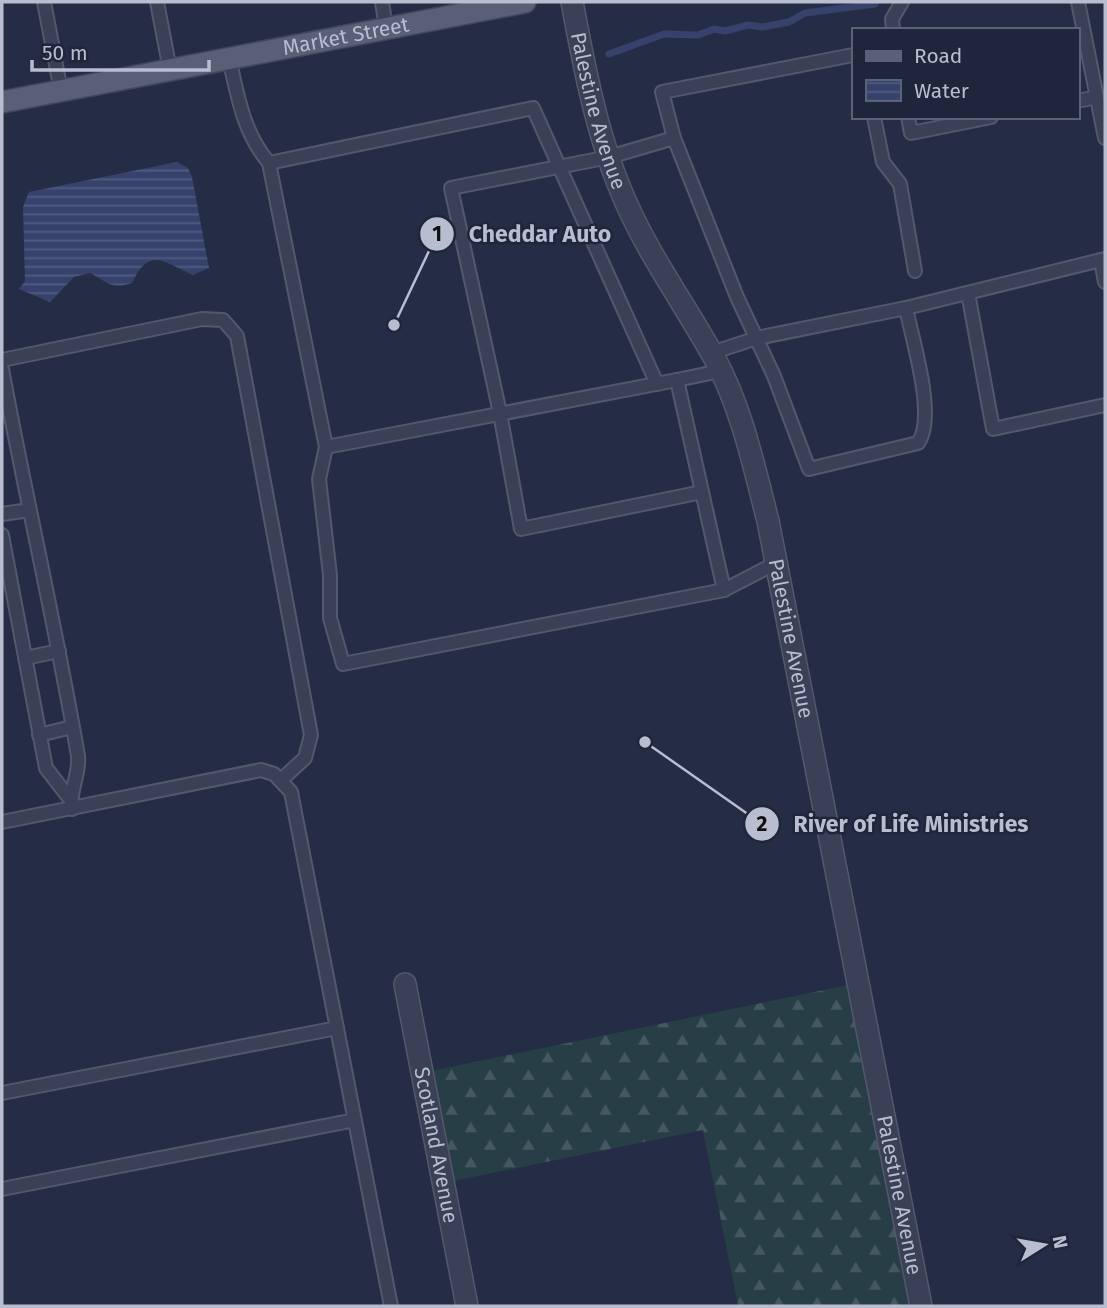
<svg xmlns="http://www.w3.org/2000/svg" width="1107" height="1308" viewBox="0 0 1107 1308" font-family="'Fira Sans',sans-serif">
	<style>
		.forest { fill: url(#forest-firs) }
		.water { fill: url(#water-rules) }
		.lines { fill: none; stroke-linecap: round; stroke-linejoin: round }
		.stream { stroke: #37426c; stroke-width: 7 }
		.lane-casing { stroke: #53586d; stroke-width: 16 }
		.street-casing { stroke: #53586d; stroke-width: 24 }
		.primary-casing { stroke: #41475c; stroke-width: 24 }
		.lane { stroke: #3a4056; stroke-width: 12 }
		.street { stroke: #3a4056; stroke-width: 21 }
		.primary { stroke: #585f76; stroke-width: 21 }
		.labels { text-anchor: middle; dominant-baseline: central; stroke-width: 5; stroke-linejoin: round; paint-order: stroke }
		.street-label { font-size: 21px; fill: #b8bdcf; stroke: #1f253b }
		.leader { fill: none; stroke: #b8bdcf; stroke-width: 2.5 }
		.callout-dot { fill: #b8bdcf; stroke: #1f253b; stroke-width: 2.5 }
		.mark-label { font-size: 21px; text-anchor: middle; font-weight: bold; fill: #111 }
		.callout-label { font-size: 23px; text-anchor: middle; font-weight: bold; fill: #b8bdcf; stroke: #1f253b; stroke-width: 5; stroke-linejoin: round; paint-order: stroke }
	</style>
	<defs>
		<pattern id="forest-firs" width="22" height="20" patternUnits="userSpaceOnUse" patternTransform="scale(1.75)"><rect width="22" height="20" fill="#283e47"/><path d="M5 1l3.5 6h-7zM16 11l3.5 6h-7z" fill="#455860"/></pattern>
		<pattern id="water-rules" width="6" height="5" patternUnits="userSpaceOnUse" patternTransform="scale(1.75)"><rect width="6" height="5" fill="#37426c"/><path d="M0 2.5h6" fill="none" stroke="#525b80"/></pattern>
	</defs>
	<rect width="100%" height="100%" fill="#252d46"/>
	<path class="forest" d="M858 983 921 1306H732L738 1305 703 1130 443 1183 422 1073Z"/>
	<path class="water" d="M177 162 188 168 192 177 209 268 193 275C164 263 150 245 132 283 111 290 108 282 90 273L74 277 50 302 19 289 25 281 23 207 29 192Z"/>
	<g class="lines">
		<path class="stream" d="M609 54 664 34 698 35 714 29 725 31 748 25 762 27 789 22 805 13 875 4"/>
		<defs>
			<g id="lane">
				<path d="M44 2 61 91"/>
				<path d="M157 2 170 70"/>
				<path d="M382 2 386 28"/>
				<path d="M1078 2 1105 138"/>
				<path d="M893 30 892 19 902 2"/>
				<path d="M229 58C238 97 243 132 269 163L326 447 319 479 330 575V618L343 664 724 590 677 380 326 447"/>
				<path d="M1077 101 1097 97"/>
				<path d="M874 117 883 162 900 184 915 271"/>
				<path d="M908 117 911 133 991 117"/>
				<path d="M674 138 662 92 853 55"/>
				<path d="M269 163 533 108 657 384"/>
				<path d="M1101 260 1105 282"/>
				<path d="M968 293 993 429 1105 405"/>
				<path d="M906 308 1105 259"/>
				<path d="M2 360 202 319 223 320 237 336 311 735 305 758 281 780"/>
				<path d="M2 369C26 499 56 627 78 756 80 774 69 791 72 809"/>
				<path d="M677 380 720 371"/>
				<path d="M702 492 521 529 500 413 451 188 609 157 674 138 737 297 774 376 809 469 918 443C937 417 912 339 906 308L757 338 711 353"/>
				<path d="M2 514 29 510"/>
				<path d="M2 535 46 768 70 799"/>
				<path d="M724 590 776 563"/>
				<path d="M25 658 59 651"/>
				<path d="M39 735 72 727"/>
				<path d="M2 822 261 770 274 774 291 792 391 1306"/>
				<path d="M2 1093 337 1028"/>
				<path d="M2 1189 355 1120"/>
			</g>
			<g id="street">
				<path id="s1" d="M572 2C585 71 598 142 628 207 652 260 687 308 715 359 742 409 754 467 768 521L921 1306"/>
				<path id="s2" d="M405 984 467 1306"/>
			</g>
			<g id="primary">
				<path id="s3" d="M2 102 525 2"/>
			</g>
		</defs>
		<use href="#lane" class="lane-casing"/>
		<use href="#street" class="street-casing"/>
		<use href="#primary" class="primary-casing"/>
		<use href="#lane" class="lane"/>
		<use href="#street" class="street"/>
		<use href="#primary" class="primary"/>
	</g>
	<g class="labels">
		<g class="street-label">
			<text stroke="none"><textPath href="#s3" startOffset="350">Market Street</textPath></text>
			<text stroke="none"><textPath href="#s1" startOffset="112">Palestine Avenue</textPath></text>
			<text stroke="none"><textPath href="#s1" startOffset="679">Palestine Avenue</textPath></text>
			<text stroke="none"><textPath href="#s2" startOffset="164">Scotland Avenue</textPath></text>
			<text stroke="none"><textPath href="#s1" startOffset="1246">Palestine Avenue</textPath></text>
		</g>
	</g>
	<path class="leader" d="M394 325L437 234M645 742L762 824"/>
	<g class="callout-dot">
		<circle cx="394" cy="325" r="7"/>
		<circle cx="645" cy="742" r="7"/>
		<circle cx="437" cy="234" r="18"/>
		<circle cx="762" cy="824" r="18"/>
	</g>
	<g class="mark-label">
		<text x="437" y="241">1</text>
		<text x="762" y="831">2</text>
	</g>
	<g class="callout-label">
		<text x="540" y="242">Cheddar Auto</text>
		<text x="911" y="832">River of Life Ministries</text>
	</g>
	<rect width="1107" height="1308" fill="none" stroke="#b8bdcf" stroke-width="7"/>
	<rect x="852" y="28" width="228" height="91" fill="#1f253b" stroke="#5c6276" stroke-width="2"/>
	<rect x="866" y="51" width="35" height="10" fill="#585f76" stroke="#5c6276" stroke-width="2"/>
	<text x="914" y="63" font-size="21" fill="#b8bdcf">Road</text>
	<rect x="866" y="80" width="35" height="21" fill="url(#water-rules)" stroke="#5c6276" stroke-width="2"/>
	<text x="914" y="98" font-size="21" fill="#b8bdcf">Water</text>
	<g transform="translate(1044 1245) rotate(79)" stroke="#1f253b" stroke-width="5" paint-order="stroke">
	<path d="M0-5L12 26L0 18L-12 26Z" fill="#b8bdcf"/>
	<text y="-10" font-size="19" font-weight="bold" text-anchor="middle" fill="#b8bdcf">N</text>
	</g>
	<path d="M32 60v10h177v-10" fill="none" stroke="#b8bdcf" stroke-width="3.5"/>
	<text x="42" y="60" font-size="21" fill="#b8bdcf" stroke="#1f253b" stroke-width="5" paint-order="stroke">50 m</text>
</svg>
